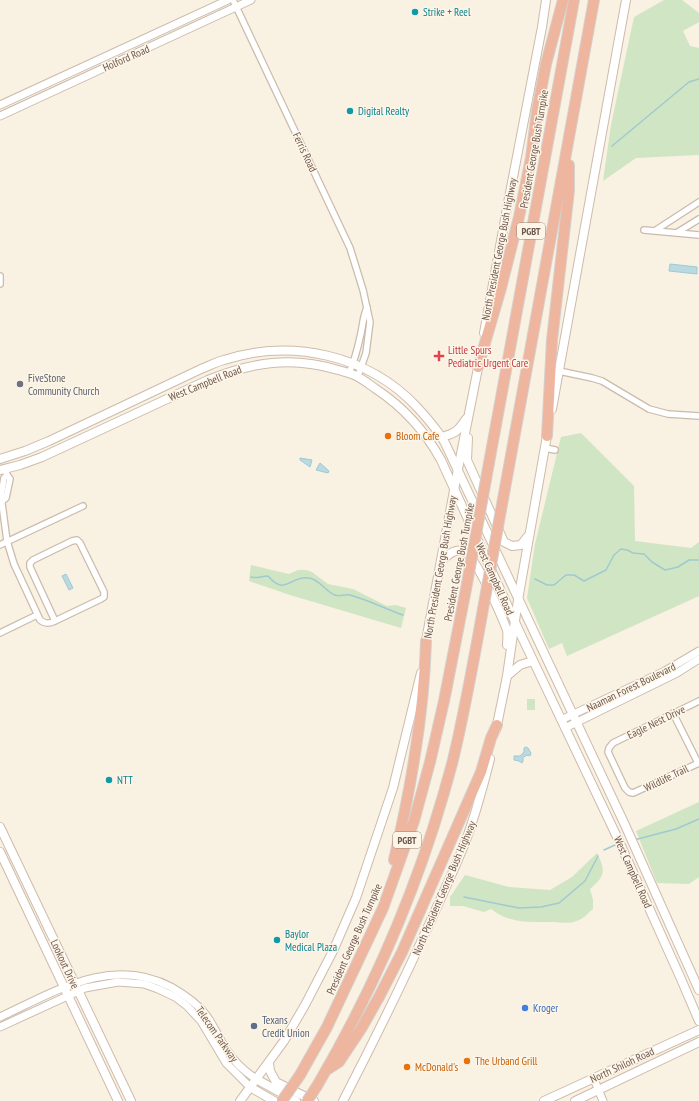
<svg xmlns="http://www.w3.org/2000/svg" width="699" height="1101" viewBox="0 0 699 1101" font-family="'PT Sans Narrow',sans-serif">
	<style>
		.green { fill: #d0e5c3 }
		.water { fill: #b9dae0; stroke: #a0c9d1 }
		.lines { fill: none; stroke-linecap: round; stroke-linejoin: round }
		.stream { stroke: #a0c9d1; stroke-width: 1.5 }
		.minor-casing { stroke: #cbbbad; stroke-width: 8 }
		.tertiary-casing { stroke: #cbbbad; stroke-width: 9 }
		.secondary-casing { stroke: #cebbab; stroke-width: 10 }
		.motorway-casing { stroke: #d6d0cd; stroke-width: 12 }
		.minor { stroke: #fff; stroke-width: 5.5 }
		.tertiary { stroke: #fff; stroke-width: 7 }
		.secondary { stroke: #fff; stroke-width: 8 }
		.motorway { stroke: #eeb59f; stroke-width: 10 }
		.motorway-bridge-casing { stroke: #d6d0cd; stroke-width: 12; stroke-linecap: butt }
		.motorway-bridge { stroke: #eeb59f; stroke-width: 10 }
		.culture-dot { fill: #0f9aa8; stroke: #fdf5e8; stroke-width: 1.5 }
		.health-dot { fill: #e0444e; stroke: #fdf5e8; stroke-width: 1.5 }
		.worship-dot { fill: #6b7280; stroke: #fdf5e8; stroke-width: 1.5 }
		.food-dot { fill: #e8710a; stroke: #fdf5e8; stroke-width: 1.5 }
		.shop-dot { fill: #3f7fe0; stroke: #fdf5e8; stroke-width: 1.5 }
		.service-dot { fill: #5c6f8a; stroke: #fdf5e8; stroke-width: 1.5 }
		.labels { text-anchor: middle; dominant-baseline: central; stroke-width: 3; stroke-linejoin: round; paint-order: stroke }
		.shield { fill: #fdf5e8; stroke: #99877a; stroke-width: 1 }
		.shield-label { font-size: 10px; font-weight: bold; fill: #6e584b }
		.culture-label { font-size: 11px; fill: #0d838f; stroke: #fdf5e8; text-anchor: start }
		.street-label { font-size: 11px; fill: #6e584b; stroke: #fdf5e8 }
		.health-label { font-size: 11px; fill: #be3a42; stroke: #fdf5e8; text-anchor: start }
		.worship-label { font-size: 11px; fill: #5b616d; stroke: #fdf5e8; text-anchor: start }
		.food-label { font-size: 11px; fill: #c56008; stroke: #fdf5e8; text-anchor: start }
		.shop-label { font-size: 11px; fill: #366cbe; stroke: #fdf5e8; text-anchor: start }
		.service-label { font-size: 11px; fill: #4e5e75; stroke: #fdf5e8; text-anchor: start }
	</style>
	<rect width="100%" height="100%" fill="#f9f1e2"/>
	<g class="green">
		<path d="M664 0H682L699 13V22L683 31 690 46 699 48V155L636 158 603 181 611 125 634 17Z"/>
		<path d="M581 433 634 486 635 541 691 548 699 542V596L567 656 562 643 549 649 527 598 535 544 561 437Z"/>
		<path d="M251 565 289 574 298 570H306L312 572 328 584 353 589 387 606 396 605 406 608 401 628 290 595 249 581Z"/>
		<rect x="527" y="699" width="8" height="11"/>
		<path d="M699 802V877L689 884 657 883 636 831Z"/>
		<path d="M597 853C606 871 605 876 590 889L593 900V909C589 912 585 917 581 919 573 924 563 923 554 922 532 922 509 924 491 909L484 912 463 906H450V897L465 875 509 887 550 890 572 877Z"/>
	</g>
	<g class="water">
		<path d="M670 264 697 267V274L669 271Z"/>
		<path d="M300 458 312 460 310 467 300 460Z"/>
		<path d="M320 463 329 471 328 473 316 470Z"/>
		<path d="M66 574 73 588 69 590 62 576Z"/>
		<path d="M526 747 528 748 531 753 530 756 528 755 523 757V761L522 763 519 761 514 760V756H520L524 752V748Z"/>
	</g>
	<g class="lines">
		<g class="stream">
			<path d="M612 146 689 82 699 79"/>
			<path d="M251 577C257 579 261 576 268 576 286 597 290 575 309 578 319 579 326 592 335 595 339 597 345 594 350 595 368 600 386 609 403 615"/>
			<path d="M535 579 547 585H554L566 575H574L584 581 606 570 614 555 621 549 627 550 633 553 644 554 652 562 665 570 678 567 689 560H699"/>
			<path d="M634 840 676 829 699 819"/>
			<path d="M604 850 617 844"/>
			<path d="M464 897 519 908 541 907 559 903 585 881 598 856"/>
		</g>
		<defs>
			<g id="minor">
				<path d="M233 0 350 248 363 290 370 322 366 353 358 376"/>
				<path d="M644 230 699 235"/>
				<path d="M656 230 699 202"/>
				<path d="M678 232 699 219"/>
				<path d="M0 276V284"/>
				<path d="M559 371 592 378 602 381 649 409 668 414 699 416"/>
				<path d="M349 373C355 360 358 347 361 333 363 324 363 316 367 308"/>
				<path d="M545 448 555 450"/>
				<path d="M7 475 4 478 1 496 7 541 14 564 40 620C45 624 49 624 55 621L101 599 104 597V592L80 543 77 540 72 541 33 560 30 563V567L55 621"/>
				<path d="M2 501 6 498 10 479 7 475 6 472"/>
				<path d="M0 545 83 506"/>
				<path d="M0 633 37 615"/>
				<path d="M699 701 613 743 609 748 608 752 625 788 629 792 633 793 699 763"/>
				<path d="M673 713 698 763"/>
			</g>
			<g id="tertiary">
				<path d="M0 105 228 0"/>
				<path d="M0 116 251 0"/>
				<path d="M561 720 665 671 699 651"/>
				<path d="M565 728 677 673 699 659"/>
				<path d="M0 1017C54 992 112 955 171 987 185 995 197 1003 206 1015 214 1026 219 1038 226 1049 234 1062 244 1071 256 1079"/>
				<path d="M0 1027 85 988 118 982 144 984 158 989 175 997 187 1006 201 1021 226 1063 250 1087"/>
				<path d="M594 1079 603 1101"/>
			</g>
			<g id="secondary">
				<path d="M484 333 508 203 542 27 546 0"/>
				<path d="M552 409 626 0"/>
				<path d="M442 437C456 433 458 431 466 419"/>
				<path d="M468 438 467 460 504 542 512 546 521 545 528 536"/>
				<path d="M0 459 25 451 49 441 201 369C209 366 216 362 224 360 292 338 368 355 417 407 427 418 438 430 445 443L625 825 699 990"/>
				<path d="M0 470 20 465 42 457 208 380C252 362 292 356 338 370 345 372 352 373 358 377 364 380 370 385 376 389 403 407 425 431 441 460L520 633 618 839 681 979 699 1021"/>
				<path d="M441 561C448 555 456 547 465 552 476 557 502 617 507 630 508 635 507 640 507 645"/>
				<path d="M425 646 458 469 479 363"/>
				<path d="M507 676 520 665 533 661"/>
				<path d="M496 730 507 676 518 600 548 430"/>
				<path d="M0 827 131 1101"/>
				<path d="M0 852 118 1101"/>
				<path d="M269 1063 270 1071 276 1082 314 1101"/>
				<path d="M256 1079 296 1101"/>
				<path d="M250 1087 274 1101"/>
				<path d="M240 1101 284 1041 305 1005 333 951 356 898 393 788 421 673"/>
				<path d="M343 1101C374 1041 404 980 432 918 443 893 455 868 465 843 475 816 483 787 490 759"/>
				<path d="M544 1101 699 1030"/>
				<path d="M575 1101 699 1042"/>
			</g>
			<g id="motorway">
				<path d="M478 367 501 288 519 217 531 158 537 111 546 64 563 0"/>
				<path d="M547 436 552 340 569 190V165"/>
				<path d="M489 463 574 0"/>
				<path d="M501 510 594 0"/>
				<path d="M394 860C411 788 424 715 426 641"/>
				<path d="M328 1069 339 1062 361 1029 379 997 402 952 481 772 491 738 497 725"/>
				<path d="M300 1075 327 1027 383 908 414 821 430 762 444 701 466 589"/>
				<path d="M317 1086C377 984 423 875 453 760 465 710 474 659 483 609"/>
			</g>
		</defs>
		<use href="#minor" class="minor-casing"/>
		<use href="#tertiary" class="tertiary-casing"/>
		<use href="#secondary" class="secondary-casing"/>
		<use href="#motorway" class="motorway-casing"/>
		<use href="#minor" class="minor"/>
		<use href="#tertiary" class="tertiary"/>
		<use href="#secondary" class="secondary"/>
		<use href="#motorway" class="motorway"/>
		<defs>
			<g id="motorway-bridge">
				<path d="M466 589 489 463"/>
				<path d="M483 609 501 510"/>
				<path d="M282 1101 300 1075"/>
				<path d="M307 1101 317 1086"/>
			</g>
		</defs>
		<use href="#motorway-bridge" class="motorway-bridge-casing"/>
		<use href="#motorway-bridge" class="motorway-bridge"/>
	</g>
	<g class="culture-dot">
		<circle cx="415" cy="12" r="4"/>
		<circle cx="350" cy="111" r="4"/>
		<circle cx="109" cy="780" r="4"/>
		<circle cx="277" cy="940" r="4"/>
	</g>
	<path class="health-dot" d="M437 350h4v4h4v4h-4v4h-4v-4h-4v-4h4z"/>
	<circle class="worship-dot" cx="20" cy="384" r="4"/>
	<g class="food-dot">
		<circle cx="388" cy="436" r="4"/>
		<circle cx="467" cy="1061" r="4"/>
		<circle cx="407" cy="1067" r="4"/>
	</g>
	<circle class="shop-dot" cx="525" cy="1008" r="4"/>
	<circle class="service-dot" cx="254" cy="1026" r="4"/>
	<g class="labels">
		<g class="shield">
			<rect x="517" y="223" width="28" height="16" rx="3"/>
			<rect x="393" y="832" width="28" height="16" rx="3"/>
		</g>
		<g class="shield-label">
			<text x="531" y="231">PGBT</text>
			<text x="407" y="840">PGBT</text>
		</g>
		<g class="culture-label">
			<text x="423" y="12">Strike + Reel</text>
			<text x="358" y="111">Digital Realty</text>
			<text x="117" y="780">NTT</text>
			<text x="285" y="934">Baylor<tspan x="285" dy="13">Medical Plaza</tspan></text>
		</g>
		<g class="street-label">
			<text transform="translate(126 58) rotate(-24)">Holford Road</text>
			<text transform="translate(534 149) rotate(-80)">President George Bush Turnpike</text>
			<text transform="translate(305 152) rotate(65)">Ferris Road</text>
			<text transform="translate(499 249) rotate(-79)">North President George Bush Highway</text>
			<text transform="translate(205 383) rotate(-22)">West Campbell Road</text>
			<text transform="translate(459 562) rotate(-79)">President George Bush Turnpike</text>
			<text transform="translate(440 567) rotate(-80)">North President George Bush Highway</text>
			<text transform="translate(495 579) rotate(66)">West Campbell Road</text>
			<text transform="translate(631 687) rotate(-26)">Naaman Forest Boulevard</text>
			<text transform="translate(656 722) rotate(-26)">Eagle Nest Drive</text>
			<text transform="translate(666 778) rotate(-26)">Wildlife Trail</text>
			<text transform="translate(633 872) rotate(66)">West Campbell Road</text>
			<text transform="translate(444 888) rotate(-67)">North President George Bush Highway</text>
			<text transform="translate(354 939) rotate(-66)">President George Bush Turnpike</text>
			<text transform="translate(65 964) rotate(65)">Lookout Drive</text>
			<text transform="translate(217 1034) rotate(55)">Telecom Parkway</text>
			<text transform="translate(622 1065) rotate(-25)">North Shiloh Road</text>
		</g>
		<g class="health-label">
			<text x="448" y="350">Little Spurs<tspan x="448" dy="13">Pediatric Urgent Care</tspan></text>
		</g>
		<g class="worship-label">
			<text x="28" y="378">FiveStone<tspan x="28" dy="13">Community Church</tspan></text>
		</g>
		<g class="food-label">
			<text x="396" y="436">Bloom Cafe</text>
			<text x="475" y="1061">The Urband Grill</text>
			<text x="415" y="1067">McDonald's</text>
		</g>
		<g class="shop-label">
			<text x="533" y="1008">Kroger</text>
		</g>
		<g class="service-label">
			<text x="262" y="1020">Texans<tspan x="262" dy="13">Credit Union</tspan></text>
		</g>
	</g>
</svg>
